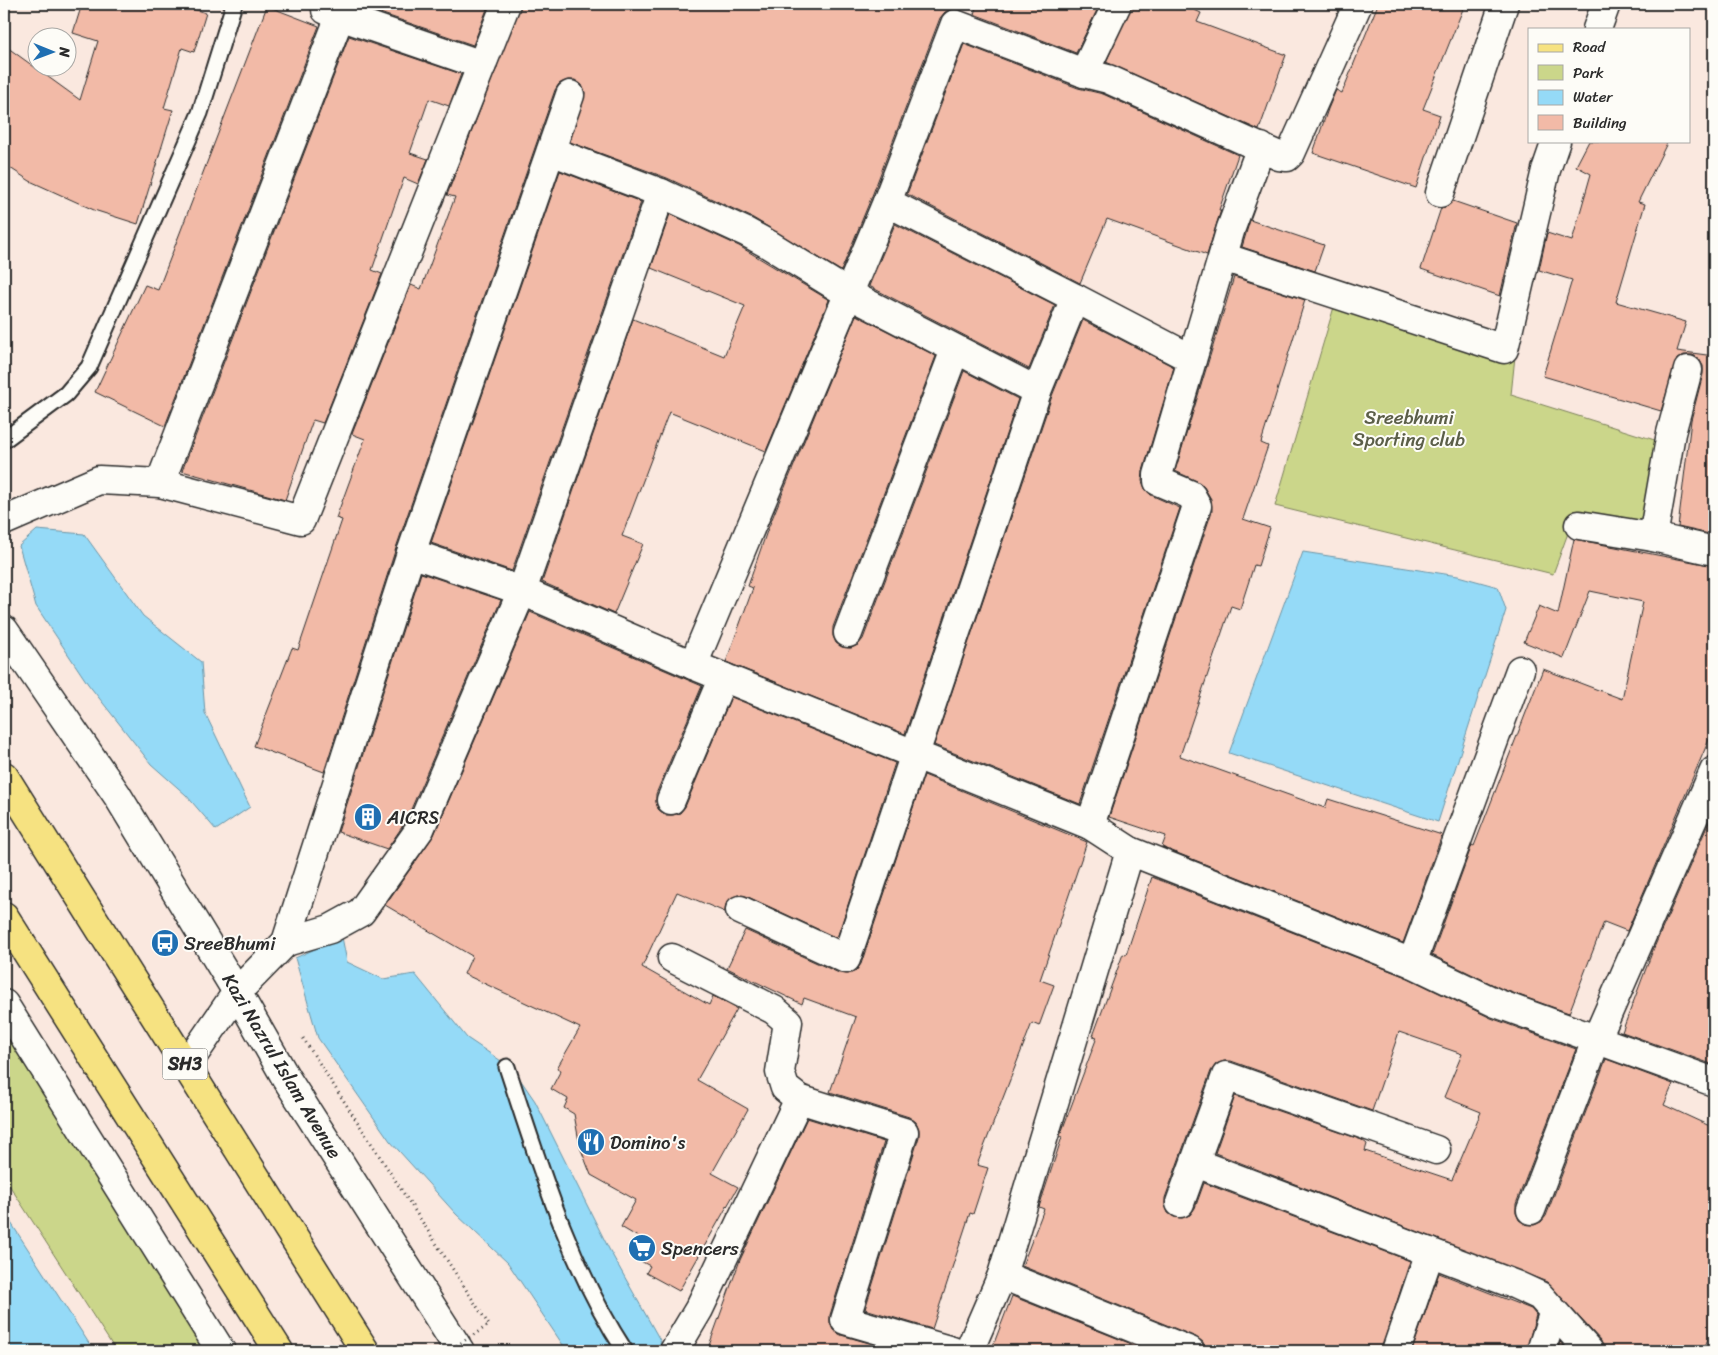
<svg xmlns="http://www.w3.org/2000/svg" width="1718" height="1355" viewBox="0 0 1718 1355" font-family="Sriracha,sans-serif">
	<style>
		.green { fill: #cbd68a; stroke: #7b805a }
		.water { fill: #95daf7; stroke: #6b94a5 }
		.building { fill: #f2baa7; stroke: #2b2b2b }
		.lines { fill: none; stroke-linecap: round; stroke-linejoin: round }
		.service-casing { stroke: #2b2b2b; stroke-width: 19 }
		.minor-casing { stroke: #2b2b2b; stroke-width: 31 }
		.tertiary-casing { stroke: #2b2b2b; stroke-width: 31 }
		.primary-casing { stroke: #2b2b2b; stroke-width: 31 }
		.path { stroke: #2b2b2b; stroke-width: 3; stroke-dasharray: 1 4; stroke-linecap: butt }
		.service { stroke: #fdfcf7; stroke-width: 15 }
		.minor { stroke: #fdfcf7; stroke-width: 28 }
		.tertiary { stroke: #fdfcf7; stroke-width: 28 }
		.primary { stroke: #f6e281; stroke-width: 28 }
		.path-bridge { stroke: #2b2b2b; stroke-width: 3; stroke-dasharray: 1 4; stroke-linecap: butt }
		.labels { text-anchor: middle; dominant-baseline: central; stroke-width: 4; stroke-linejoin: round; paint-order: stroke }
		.shield { fill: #fdfcf7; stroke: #6a6a68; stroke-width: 1 }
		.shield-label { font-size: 18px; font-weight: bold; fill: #2b2b2b }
		.park-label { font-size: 19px; fill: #5b5e48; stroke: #fdfcf7 }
		.poi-label { font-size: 19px; fill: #2b2b2b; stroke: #fdfcf7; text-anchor: start }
		.street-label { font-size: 19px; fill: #2b2b2b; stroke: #fdfcf7 }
	</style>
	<rect width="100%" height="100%" fill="#fae8df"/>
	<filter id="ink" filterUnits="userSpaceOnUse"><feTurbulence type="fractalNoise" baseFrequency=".02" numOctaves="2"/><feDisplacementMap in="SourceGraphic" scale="10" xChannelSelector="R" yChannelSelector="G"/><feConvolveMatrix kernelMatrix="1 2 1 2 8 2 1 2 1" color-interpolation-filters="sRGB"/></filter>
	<g filter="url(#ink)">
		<g class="green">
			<path d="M1339 290 1517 337 1511 395 1661 442 1647 524 1575 514 1553 574 1275 506Z"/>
			<path d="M4 991 229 1351H116L4 1177Z"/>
		</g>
		<g class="water">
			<path d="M37 530 84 534 143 616 201 662 205 713 250 807 216 830 186 795 151 764 88 684 36 606 19 546Z"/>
			<path d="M1303 552 1458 576 1498 587 1506 610 1438 822 1229 753Z"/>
			<path d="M342 937 347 962 383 979 415 974 467 1038 513 1069 535 1101 609 1249 661 1342 656 1351H567L508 1263 456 1214 390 1141 318 1038 295 958Z"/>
			<path d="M4 1212 94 1351H4Z"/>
		</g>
		<g class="building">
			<path d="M82 4H177L206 13 194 52 182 48 164 108 173 110 138 224 94 210 30 181 4 164V45L80 100 98 41 73 33Z"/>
			<path d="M354 4H489L473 45Z"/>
			<path d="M521 4H938L951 9 945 12 940 18 872 196 841 271 753 218 667 178 570 142 585 93 582 85 575 80H567L559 84 555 90 396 548 324 772 254 746 292 648 298 650 342 520 336 518 365 439 352 434 411 285 421 289 455 197 447 195Z"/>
			<path d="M977 4H1100L1076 53 974 14Z"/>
			<path d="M1132 4H1182L1201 13 1197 22 1286 55 1259 130 1106 62Z"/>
			<path d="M1378 4H1465L1423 109 1440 115 1416 188 1313 153 1328 109 1336 90 1342 93Z"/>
			<path d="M267 6 319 26 165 426 95 392 145 285 158 290Z"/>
			<path d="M349 36 461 74 449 106 429 99 410 153 428 159 418 184 404 178 372 270 382 274 323 423 313 420 285 500 182 471Z"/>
			<path d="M964 44 1078 88 1103 94 1238 155 1219 210H1221L1207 255 1107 219 1080 283 907 194Z"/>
			<path d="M1589 141H1668L1638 202 1645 204 1616 302 1686 322 1677 351 1714 356V535L1678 527 1691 420 1703 374V366L1699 359 1693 355H1684L1677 359 1661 411 1543 376 1572 280 1539 270 1547 233 1572 241 1591 174 1576 166Z"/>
			<path d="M560 171 641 202 512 571 431 543Z"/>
			<path d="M1453 201 1517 223 1500 296 1421 269 1441 208Z"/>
			<path d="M670 214 739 246 829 300 766 451 669 412 622 536 643 544 614 614 542 582 633 319 724 356 745 306 651 268Z"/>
			<path d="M1250 220 1324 245 1315 271 1242 247Z"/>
			<path d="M895 224 1055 305 1029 369 869 286Z"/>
			<path d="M1234 277 1305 300 1261 443 1268 446 1243 519 1270 528 1258 566 1254 565 1240 609 1231 606 1180 756 1325 808 1328 799 1442 835 1403 943 1162 847 1166 836 1109 817 1212 511 1211 499 1204 487 1197 481 1175 471Z"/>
			<path d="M856 315 936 356 833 627V636L836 643 842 647 851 648 858 645 863 639 964 371 1018 399 905 734 726 662 753 588 748 586 767 531Z"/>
			<path d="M1083 320 1174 367 1143 471 1142 481 1145 489 1151 495 1180 508 1080 804 934 745 1052 396Z"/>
			<path d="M1574 539 1714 566V728L1627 931 1604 922 1569 1013 1502 989 1432 955 1472 845 1474 846 1543 669 1622 699 1643 602 1590 591 1564 658 1524 642 1539 606 1558 614Z"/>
			<path d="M421 573 501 600 406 821 387 849 338 832Z"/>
			<path d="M530 612 702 686 656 794V802L658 809 665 815H673L680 813 685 807 731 697 895 763 837 938 746 896 738 895 731 898 726 904 725 912 677 892 642 967 709 1005 713 996 737 1009 697 1080 748 1109 712 1173 738 1187 679 1291 646 1273 650 1266 633 1257 643 1240 621 1227 636 1200 591 1175 580 1147 574 1114 564 1108 568 1099 551 1089 561 1070 557 1068 580 1028 464 974 472 956 385 905 434 835Z"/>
			<path d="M924 775 1087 842 1040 980 1054 985 1039 1026 1032 1023 977 1165 988 1168 973 1214 970 1213 932 1329 865 1309 919 1137V1129L916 1122 909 1117 830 1092 856 1017 804 998 802 1004 727 968 745 930 839 973 848 974 856 971 861 964Z"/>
			<path d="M1709 822 1714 824V1065L1622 1032 1653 950Z"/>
			<path d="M1152 877 1406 977 1491 1018 1576 1049 1516 1204V1213L1519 1220 1525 1224 1534 1225 1541 1222 1546 1216 1606 1059 1673 1084 1664 1105 1714 1128V1325L1703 1351H1604L1601 1341 1547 1282 1215 1153 1235 1096 1362 1140 1367 1144 1365 1151 1452 1180 1481 1112 1444 1097 1462 1054 1399 1032 1372 1111 1231 1061H1224L1216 1064 1211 1071 1165 1198V1205L1168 1213 1174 1217 1182 1218 1190 1215 1195 1208 1204 1183 1410 1261 1381 1351H1205L1203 1342 1196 1337 1022 1266 1044 1209 1039 1207 1062 1137 1060 1136 1097 1037 1093 1036 1123 954 1126 955Z"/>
			<path d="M807 1118 884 1142 830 1315V1323L833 1330 841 1335 897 1351H707L740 1260Z"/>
			<path d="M1439 1273 1531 1309 1536 1315 1526 1351H1412Z"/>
			<path d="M1012 1296 1149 1351H991Z"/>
			<path d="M1560 1342 1568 1351H1557Z"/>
		</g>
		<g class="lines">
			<defs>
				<g id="service">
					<path d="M4 440 66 394 89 367 200 113 234 4"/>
					<path d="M507 1067C539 1164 569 1265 625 1351"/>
				</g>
				<g id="minor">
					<path d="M326 8V10L340 16 482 65"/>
					<path d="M1597 29 1606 4"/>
					<path d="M1084 73 1117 4"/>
					<path d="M551 151 661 193 746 232 768 244 849 294 1037 391"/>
					<path d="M1440 193 1504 4"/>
					<path d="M1223 257 1504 349 1546 170 1556 141"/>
					<path d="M1075 298 1192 359"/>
					<path d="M160 483 340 16"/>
					<path d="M4 521 99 480 160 483 301 520 506 4"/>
					<path d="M1579 525 1653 537 1714 551"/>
					<path d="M1653 537 1671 433 1688 370"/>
					<path d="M411 553 522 591 693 665 1090 825 1130 851 1412 963 1496 1003 1714 1082"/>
					<path d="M848 633 955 350"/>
					<path d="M693 665 887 202 955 24 1084 73 1108 79 1279 156 1287 157 1291 153 1358 4"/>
					<path d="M671 800 723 677"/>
					<path d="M1090 825 1197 506 1191 495 1158 481V475L1231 228 1261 147"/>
					<path d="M740 910 846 959 1037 391 1075 298 887 202"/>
					<path d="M286 942 330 929 361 912 420 829 522 591 661 193"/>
					<path d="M672 958 774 1010 788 1022 780 1072 785 1088 799 1099 904 1132 845 1320 952 1351"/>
					<path d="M1412 963 1520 670"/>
					<path d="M186 1066 237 992 286 942 411 553 570 95"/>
					<path d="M1196 1163 1516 1285 1540 1296 1589 1351"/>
					<path d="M1180 1203 1226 1076 1436 1150"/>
					<path d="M1531 1210 1597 1038 1714 771"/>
					<path d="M1002 1275 1190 1351"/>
					<path d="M674 1351 699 1309 799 1099"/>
					<path d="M969 1351 1002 1275 1130 851"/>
					<path d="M1396 1351 1430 1252"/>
					<path d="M1541 1351 1553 1314"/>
				</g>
				<g id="tertiary">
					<path d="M4 630 117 795 237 992 286 1078 460 1351"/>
					<path d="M4 1004 221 1351"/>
				</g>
				<g id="primary">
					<path d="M4 776 365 1351"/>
					<path d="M4 916 279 1351"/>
				</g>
			</defs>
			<use href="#service" class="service-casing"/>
			<use href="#minor" class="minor-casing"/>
			<use href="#tertiary" class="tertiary-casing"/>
			<use href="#primary" class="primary-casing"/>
			<path class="path" d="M303 1038 489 1325"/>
			<use href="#service" class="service"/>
			<use href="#minor" class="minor"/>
			<use href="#tertiary" class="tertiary"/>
			<use href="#primary" class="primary"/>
			<path class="path-bridge" d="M448 1351 489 1325"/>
		</g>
	</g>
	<defs>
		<symbol id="building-disc" viewBox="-11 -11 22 22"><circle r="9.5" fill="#1f6fb2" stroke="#fdfcf7"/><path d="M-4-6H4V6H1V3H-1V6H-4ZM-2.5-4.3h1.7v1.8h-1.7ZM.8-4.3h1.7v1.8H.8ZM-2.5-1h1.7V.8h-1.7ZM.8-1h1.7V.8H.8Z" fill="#fff"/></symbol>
		<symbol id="bus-disc" viewBox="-11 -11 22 22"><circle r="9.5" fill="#1f6fb2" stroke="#fdfcf7"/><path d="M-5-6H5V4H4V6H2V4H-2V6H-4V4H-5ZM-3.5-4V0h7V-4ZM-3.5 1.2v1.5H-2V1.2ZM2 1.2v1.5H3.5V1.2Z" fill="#fff"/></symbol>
		<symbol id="restaurant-disc" viewBox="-11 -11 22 22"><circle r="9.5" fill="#1f6fb2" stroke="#fdfcf7"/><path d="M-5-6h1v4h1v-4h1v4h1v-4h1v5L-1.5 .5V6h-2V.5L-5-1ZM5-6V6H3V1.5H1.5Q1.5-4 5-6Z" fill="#fff"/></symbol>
		<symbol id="supermarket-disc" viewBox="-11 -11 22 22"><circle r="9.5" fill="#1f6fb2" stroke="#fdfcf7"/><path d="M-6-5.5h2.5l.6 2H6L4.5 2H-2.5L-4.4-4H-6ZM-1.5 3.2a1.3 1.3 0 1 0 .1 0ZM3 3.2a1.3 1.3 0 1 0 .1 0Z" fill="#fff"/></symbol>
	</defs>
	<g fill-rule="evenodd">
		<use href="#building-disc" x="352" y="801" width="32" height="32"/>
		<use href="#bus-disc" x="149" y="927" width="32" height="32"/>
		<use href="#restaurant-disc" x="575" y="1126" width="32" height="32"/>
		<use href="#supermarket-disc" x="626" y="1232" width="32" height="32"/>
	</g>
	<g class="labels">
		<rect class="shield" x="162.5" y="1048.5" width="45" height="31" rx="4"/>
		<g class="shield-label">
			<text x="185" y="1064">SH3</text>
		</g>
		<g class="park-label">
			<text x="1409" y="417">Sreebhumi<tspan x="1409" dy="22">Sporting club</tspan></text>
		</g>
		<g class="poi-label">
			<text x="387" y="817">AICRS</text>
			<text x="184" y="943">SreeBhumi</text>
			<text x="610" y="1142">Domino's</text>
			<text x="661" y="1248">Spencers</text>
		</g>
		<g class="street-label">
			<text transform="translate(282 1066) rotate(59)">Kazi Nazrul Islam Avenue</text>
		</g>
	</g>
	<rect width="1718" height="1355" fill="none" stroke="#fdfcf7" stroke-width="20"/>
	<rect x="10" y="10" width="1698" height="1335" fill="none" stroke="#2b2b2b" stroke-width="2" filter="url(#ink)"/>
	<rect x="1528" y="28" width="162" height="115" fill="#fdfcf7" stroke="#a9a8a5"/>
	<rect x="1538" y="44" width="25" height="8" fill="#f6e281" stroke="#a9a8a5"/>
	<text x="1573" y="52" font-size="15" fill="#2b2b2b">Road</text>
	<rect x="1538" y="65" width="25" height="15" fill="#cbd68a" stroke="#a9a8a5"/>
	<text x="1573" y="78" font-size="15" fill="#2b2b2b">Park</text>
	<rect x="1538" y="90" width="25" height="15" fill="#95daf7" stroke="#a9a8a5"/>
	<text x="1573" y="102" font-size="15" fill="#2b2b2b">Water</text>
	<rect x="1538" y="115" width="25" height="15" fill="#f2baa7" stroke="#a9a8a5"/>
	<text x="1573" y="128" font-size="15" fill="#2b2b2b">Building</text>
	<g transform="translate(52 52) rotate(91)"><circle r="24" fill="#fdfcf7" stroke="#a9a8a5"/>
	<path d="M0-4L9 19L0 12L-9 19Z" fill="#1f6fb2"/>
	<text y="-8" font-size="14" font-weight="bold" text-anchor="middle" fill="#2b2b2b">N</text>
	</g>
</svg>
